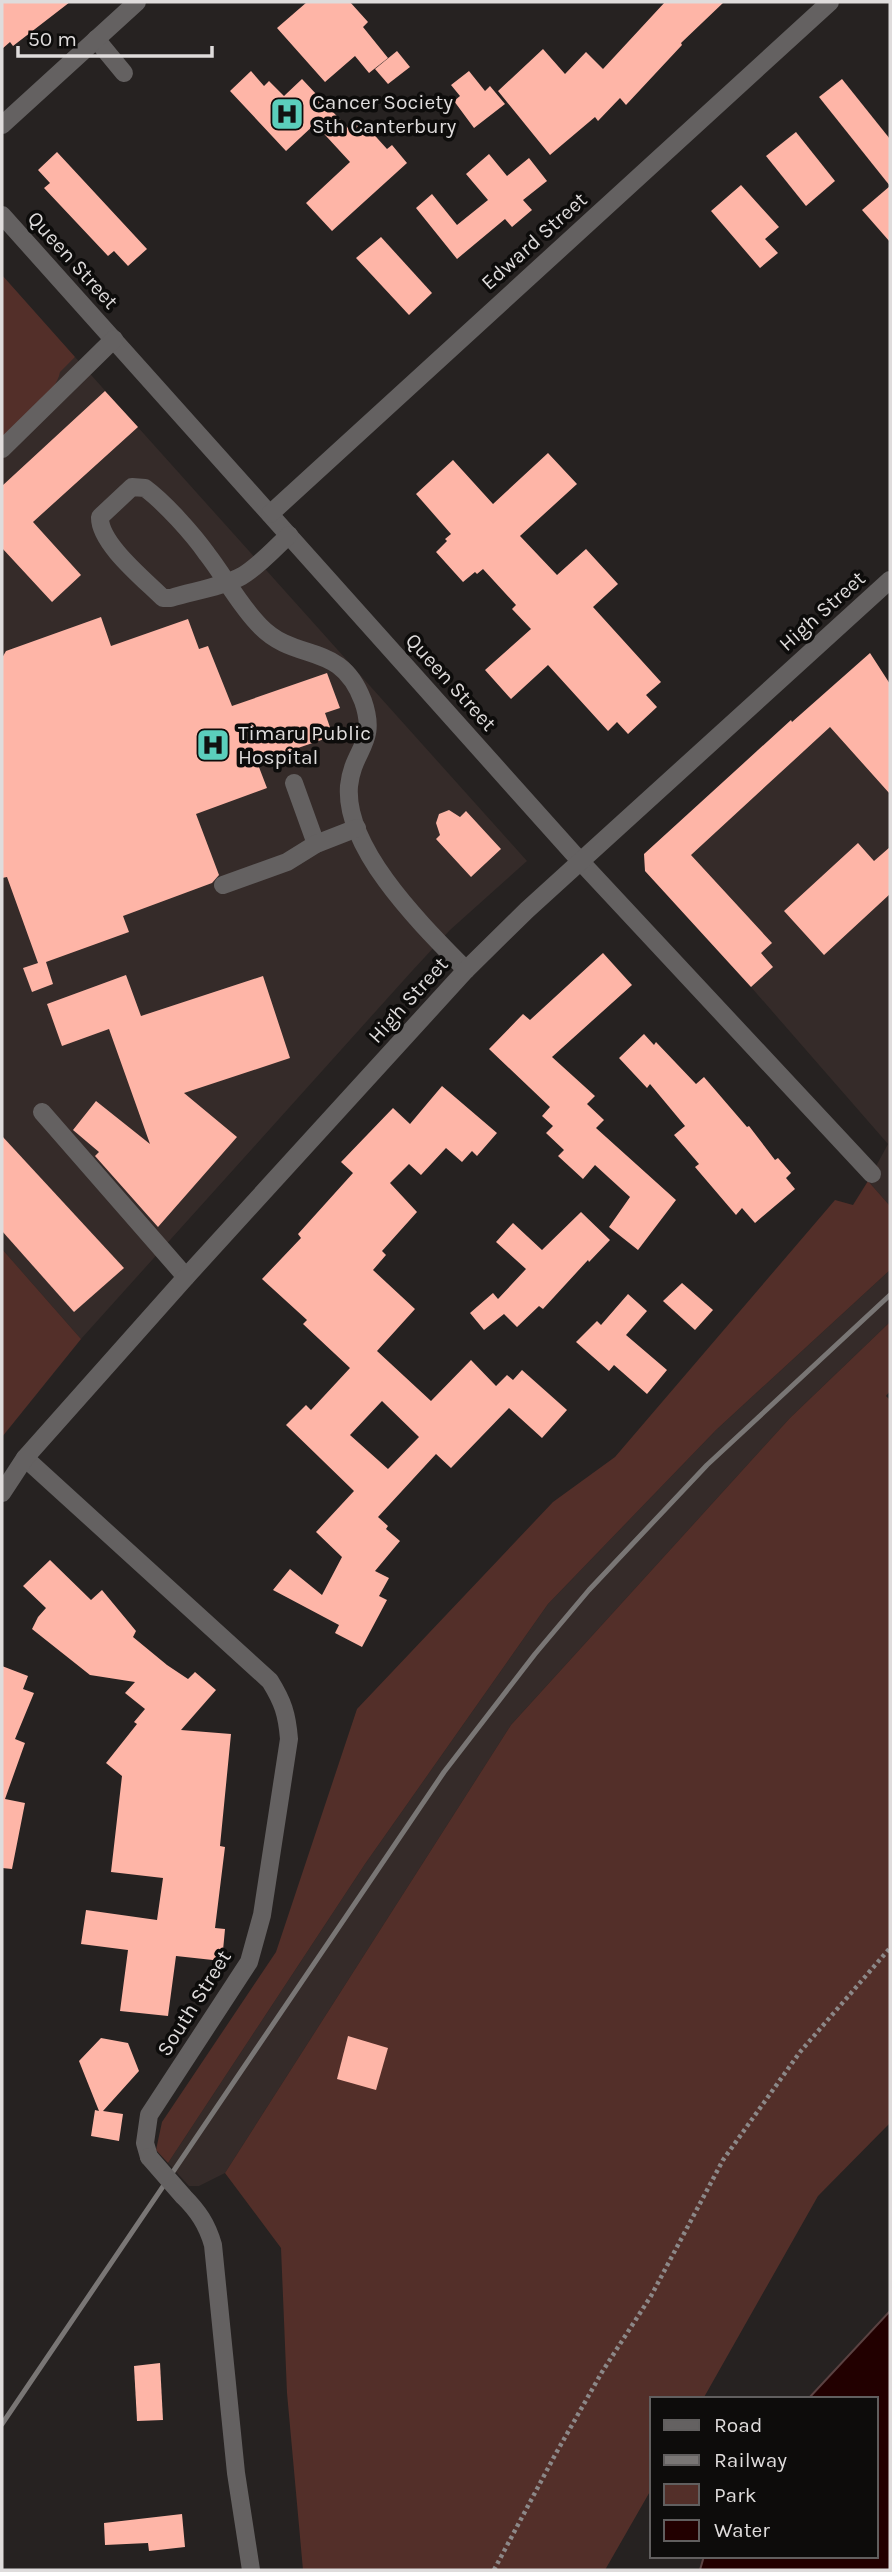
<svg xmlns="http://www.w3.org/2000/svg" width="892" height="2572" viewBox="0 0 892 2572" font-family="Karla,sans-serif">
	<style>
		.built { fill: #352b29 }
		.green { fill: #532f29 }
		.water { fill: #200; stroke: #5b4242; stroke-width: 2 }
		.building { fill: #feb5a7; fill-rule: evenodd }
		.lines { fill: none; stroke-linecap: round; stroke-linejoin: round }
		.path { stroke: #8c8888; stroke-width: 4.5; stroke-dasharray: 3.5 3.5; stroke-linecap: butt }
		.minor { stroke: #646161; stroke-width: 18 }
		.rail { stroke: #797675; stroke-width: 5 }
		.minor-bridge { stroke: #646161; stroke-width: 18 }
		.labels { text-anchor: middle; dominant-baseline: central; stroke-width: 7; stroke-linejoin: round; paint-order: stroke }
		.poi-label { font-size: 21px; fill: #dfdcdc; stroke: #0d0c0b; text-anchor: start }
		.street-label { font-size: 21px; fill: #dfdcdc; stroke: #0d0c0b }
	</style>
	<rect width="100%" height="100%" fill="#262221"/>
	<g class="built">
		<path d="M75 357 527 861 450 930 412 971 81 1339 2 1249V426Z"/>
		<path d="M839 680 890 737V1206L868 1181 888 1144 751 987 645 871 644 854Z"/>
		<path d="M890 1270V1322L790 1418 511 1725 225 2173 199 2186H189L168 2163 365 1864 548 1604 716 1430Z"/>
	</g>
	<g class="green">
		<path d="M2 275 75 357 60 372C57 393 17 425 2 439Z"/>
		<path d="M868 1181 890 1206V1270L716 1430 548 1604 365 1864 168 2163 156 2150 162 2122 276 1952 357 1709 553 1502 615 1457 835 1200 853 1205Z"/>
		<path d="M2 1249 81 1339 2 1437Z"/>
		<path d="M890 1322V1391L886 1396 890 1400V2123L818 2196 703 2399H652V2488L605 2570H303L287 2393 281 2248 225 2173 511 1725 790 1418Z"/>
	</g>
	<path class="water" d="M890 2311V2570H700L704 2556H876V2399H808Z"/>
	<g class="building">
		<path d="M2 2H70L13 46 10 42 2 49Z"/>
		<path d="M307 2H350L368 22 363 27 388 58 369 73 355 56 325 82 277 28Z"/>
		<path d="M665 2H724L681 43 682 45 626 105 620 98 598 121 595 117 550 155 498 91 543 49 565 74 586 52 603 69Z"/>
		<path d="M397 51 410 67 388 84 375 69Z"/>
		<path d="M251 71 264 86 269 81 284 96 302 79 348 128 359 118 387 149 392 145 407 163 332 231 306 203 350 162 315 124 286 151 230 91Z"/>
		<path d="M469 71 485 91 490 86 505 104 474 128 454 101 460 96 451 85Z"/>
		<path d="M842 79 890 139V186L819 97Z"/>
		<path d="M796 132 835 181 806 206 766 156Z"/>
		<path d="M57 152 147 249 128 266 114 251 108 256 44 188 50 183 38 170Z"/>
		<path d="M489 154 507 176 529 158 547 181 523 200 532 210 512 227 505 219 457 259 416 208 432 194 457 225 488 200 466 174Z"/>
		<path d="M741 185 779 227 765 239 778 253 760 268 711 211Z"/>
		<path d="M890 186V242L862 210Z"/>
		<path d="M381 237 432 293 409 315 356 258Z"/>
		<path d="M105 391 138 427 33 522 81 575 52 602 2 548V486Z"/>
		<path d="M548 453 577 484 520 536 557 575 586 549 618 584 593 607 661 682 646 695 657 707 628 734 617 722 608 731 548 665 511 699 485 670 531 629 512 609 516 605 483 569 477 574 475 572 463 582 436 552 447 541 445 539 451 534 416 494 453 460 493 504Z"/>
		<path d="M101 617 111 646 188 619 199 649 208 646 232 706 327 673 340 708 325 713 333 736 257 762 267 788 196 814 219 875 212 883 123 916 129 932 46 962 53 984 32 992 23 968 38 963 7 877 2 878V658L6 651Z"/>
		<path d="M870 653 890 684V794L830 727 691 855 772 943 761 953 773 967 751 987 645 871 644 854 791 720 792 722Z"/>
		<path d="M449 810 460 817 466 811 501 849 471 877 436 839 440 835 436 823 439 814Z"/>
		<path d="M858 843 874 861 890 847V894L824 955 784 911Z"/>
		<path d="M603 953 632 985 552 1057 595 1096 587 1104 604 1120 596 1128 676 1200 638 1250 609 1227 630 1197 595 1165 583 1179 558 1156 564 1150 546 1133 553 1126 542 1116 550 1107 489 1049 523 1014 530 1020Z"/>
		<path d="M126 975 141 1016 263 976 290 1058 184 1093 237 1137 158 1227 95 1156 99 1152 73 1130 96 1101 150 1144 109 1029 62 1046 47 1004Z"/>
		<path d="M644 1034 654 1045 656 1042 696 1084 704 1077 747 1127 749 1126 775 1160 778 1158 791 1173 786 1178 795 1189 755 1223 742 1208 736 1215 695 1167 699 1164 674 1135 685 1126 650 1084 647 1088 619 1058Z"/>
		<path d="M442 1086 497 1133 477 1156 472 1151 462 1162 446 1148 421 1175 409 1164 390 1183 417 1212 382 1251 386 1255 373 1270 415 1309 377 1351 431 1401 471 1360 496 1386 507 1375 513 1380 522 1370 567 1410 542 1438 509 1408 451 1468 436 1454 378 1517 388 1526 386 1529 400 1541 375 1571 389 1578 379 1596 387 1600 362 1647 335 1633 339 1625 273 1590 290 1569 322 1595 342 1557 316 1532 354 1491 286 1425 306 1405 311 1410 350 1368 303 1324 307 1320 262 1279 301 1238 298 1234 353 1173 341 1162 393 1108 410 1124ZM382 1401 419 1437 388 1469 350 1435Z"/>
		<path d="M2 1136 124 1268 74 1312 2 1231Z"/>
		<path d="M581 1212 610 1240 589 1262 588 1260 543 1309 539 1306 517 1327 504 1314 484 1330 470 1313 493 1293 498 1299 526 1269 496 1242 513 1223 542 1250Z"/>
		<path d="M682 1283 713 1310 695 1330 663 1301Z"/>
		<path d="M628 1294 647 1311 626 1335 667 1370 647 1394 614 1365 609 1371 576 1342 597 1321 601 1325Z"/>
		<path d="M50 1560 91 1600 102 1590 136 1631 133 1637 167 1665 188 1679 195 1672 216 1690 181 1730 231 1734 220 1846 225 1847 215 1928 225 1929 222 1961 176 1956 168 2016 120 2011 128 1950 81 1944 86 1910 157 1920 163 1878 111 1872 122 1776 106 1763 137 1724 134 1722 145 1709 125 1693 135 1682 90 1675 32 1629 38 1617 46 1608 23 1586Z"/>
		<path d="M2 1666 28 1676 23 1689 34 1693 15 1739 25 1743 5 1799 25 1803 12 1869 2 1868Z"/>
		<path d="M348 2036 388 2048 376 2090 337 2079Z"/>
		<path d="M101 2038 128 2043 139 2071 103 2111 123 2114 119 2141 91 2136 95 2110 99 2111 79 2061Z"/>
		<path d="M160 2363 163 2420 137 2421 134 2366Z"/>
		<path d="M182 2514 185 2547 149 2551 148 2543 105 2545 104 2523Z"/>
	</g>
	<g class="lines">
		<path class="path" d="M494 2570 555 2455 602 2372 651 2296 723 2160 800 2052 890 1948"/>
		<g class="minor">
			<path d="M96 39 124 73"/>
			<path d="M2 125 137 2"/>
			<path d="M2 215 581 862 872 1174"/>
			<path d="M2 449 114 339"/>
			<path d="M270 514 830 2"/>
			<path d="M289 535C274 549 259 566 242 576 222 587 194 591 171 598H163C144 579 99 543 100 517L132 487 145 488C164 502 193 534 207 554 225 577 239 605 260 626 297 664 340 640 363 701 378 744 353 748 349 786 344 850 425 928 466 970"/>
			<path d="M294 783 316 844"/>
			<path d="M223 885 287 862 316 844 357 828"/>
			<path d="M42 1112 186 1277"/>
			<path d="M25 1458 270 1681C283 1702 287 1714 289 1739L262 1915 249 1962 149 2115 145 2143 149 2157"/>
			<path d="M2 1493 25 1458 186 1277 466 970 527 910 890 580"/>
			<path d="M183 2196C198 2211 207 2224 213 2245L236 2473 251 2570"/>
		</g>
		<path class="rail" d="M2 2424 444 1772 535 1654 589 1590 707 1465 890 1295"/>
		<path class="minor-bridge" d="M149 2157 183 2196"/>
	</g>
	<defs>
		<symbol id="hospital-square" viewBox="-11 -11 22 22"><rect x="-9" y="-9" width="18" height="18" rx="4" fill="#5bcebc" stroke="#0d0c0b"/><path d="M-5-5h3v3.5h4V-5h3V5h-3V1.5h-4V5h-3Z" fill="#111"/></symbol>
	</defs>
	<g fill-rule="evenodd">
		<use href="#hospital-square" x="268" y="95" width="38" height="38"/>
		<use href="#hospital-square" x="194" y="726" width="38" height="38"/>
	</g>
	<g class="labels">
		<g class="poi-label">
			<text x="312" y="102">Cancer Society<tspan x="312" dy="24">Sth Canterbury</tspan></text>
			<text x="238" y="733">Timaru Public<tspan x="238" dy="24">Hospital</tspan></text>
		</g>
		<g class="street-label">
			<text transform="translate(534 241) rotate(-42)">Edward Street</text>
			<text transform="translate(73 260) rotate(48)">Queen Street</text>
			<text transform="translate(822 611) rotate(-42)">High Street</text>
			<text transform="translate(451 682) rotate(48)">Queen Street</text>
			<text transform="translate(408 1000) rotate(-48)">High Street</text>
			<text transform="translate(194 2003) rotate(-58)">South Street</text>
		</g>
	</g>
	<rect width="892" height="2572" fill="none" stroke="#dfdcdc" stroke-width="7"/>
	<rect x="650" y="2397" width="228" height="161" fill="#0d0c0b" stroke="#615f5f" stroke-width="2"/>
	<rect x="664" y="2420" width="35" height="10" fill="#646161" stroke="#615f5f" stroke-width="2"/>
	<text x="714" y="2432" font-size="21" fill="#dfdcdc">Road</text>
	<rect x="664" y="2455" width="35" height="10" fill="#797675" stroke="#615f5f" stroke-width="2"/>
	<text x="714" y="2467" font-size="21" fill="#dfdcdc">Railway</text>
	<rect x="664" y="2484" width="35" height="21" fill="#532f29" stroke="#615f5f" stroke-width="2"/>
	<text x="714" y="2502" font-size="21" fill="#dfdcdc">Park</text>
	<rect x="664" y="2520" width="35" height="21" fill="#220000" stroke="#615f5f" stroke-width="2"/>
	<text x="714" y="2537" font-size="21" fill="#dfdcdc">Water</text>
	<path d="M18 46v10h194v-10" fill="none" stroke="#dfdcdc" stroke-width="3.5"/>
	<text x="28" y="46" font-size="21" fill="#dfdcdc" stroke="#0d0c0b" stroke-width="5" paint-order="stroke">50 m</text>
</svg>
